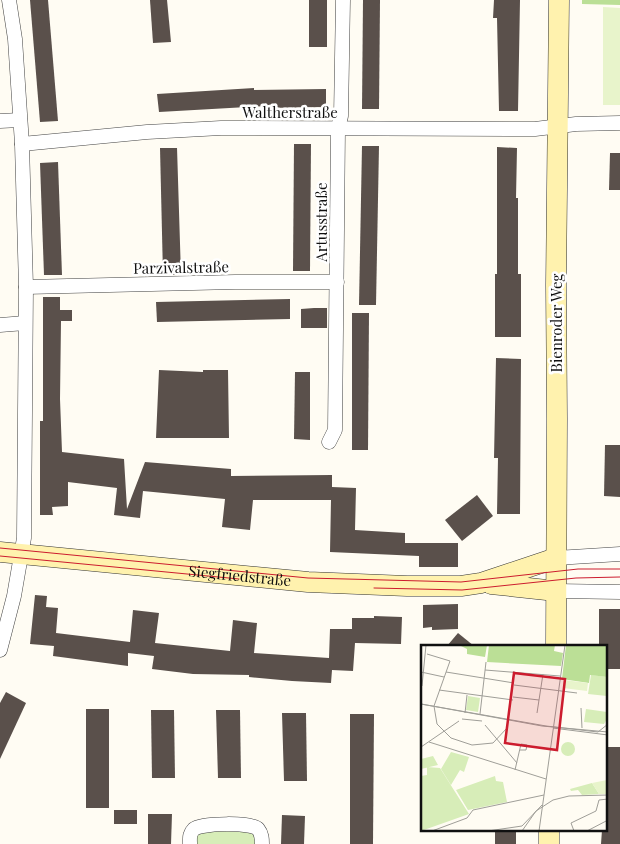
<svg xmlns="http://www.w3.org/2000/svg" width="620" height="844" viewBox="0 0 620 844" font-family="'Playfair Display',serif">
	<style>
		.green { fill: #d7edb8 }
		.forest { fill: #bbdf96 }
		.pitch { fill: #e8f4cb }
		.building { fill: #5a504b }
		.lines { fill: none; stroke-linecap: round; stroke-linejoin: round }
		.street-casing { stroke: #434343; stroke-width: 15 }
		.secondary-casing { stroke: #323232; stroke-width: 21 }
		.street { stroke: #fff; stroke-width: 14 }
		.secondary { stroke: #fff2ae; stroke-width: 20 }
		.tram { stroke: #cc1c2e; stroke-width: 1 }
		.labels { text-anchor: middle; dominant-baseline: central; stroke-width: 5; stroke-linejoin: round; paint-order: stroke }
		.street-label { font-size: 15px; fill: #101010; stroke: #fff }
		.inset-road { fill: none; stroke: #9f9e98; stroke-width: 1 }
		.view { fill: #cc1c2e; fill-opacity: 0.15; stroke: #cc1c2e; stroke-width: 2.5 }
		.inset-edge { fill: none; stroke: #101010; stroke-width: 2.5 }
	</style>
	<rect width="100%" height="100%" fill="#fffcf3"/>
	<path class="green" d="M202 831 248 832C255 834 256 838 256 844H195L198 833Z"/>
	<path class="forest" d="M582 0H620V5L582 4Z"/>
	<path class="pitch" d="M603 7 620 8V105H603Z"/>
	<g class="building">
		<path d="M30 0H48L58 121 40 122Z"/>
		<path d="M150 0H167L171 42 153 43Z"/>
		<rect x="309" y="0" width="18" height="47"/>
		<path d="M363 0H380L379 109H362Z"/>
		<path d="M494 0H520L518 111H499L497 18H493Z"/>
		<path d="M254 88V90L326 89V107L266 108V106L159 112 157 94Z"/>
		<path d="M294 144H311L310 271H293Z"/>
		<path d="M362 146H379L376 305H359Z"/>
		<path d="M497 147 517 148 516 198H518V274H521V337H495V274H497Z"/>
		<path d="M160 148H177L181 275H163Z"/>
		<path d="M610 153H620V190H609Z"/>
		<path d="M58 162 62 275H44L40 163Z"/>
		<path d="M43 297H60V310H72V321H61L60 399 62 452 124 459 127 509 145 462 231 469V476L332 475V487L356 488 355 530 405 533V543H458V567H419V556L330 552 331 500H253L250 530 222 527 225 499 143 491 140 518 114 515 117 488 68 482V506L52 507 53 515H40V421H43Z"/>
		<path d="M290 299V319L157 322 156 302Z"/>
		<path d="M314 308H327V328H301V309Z"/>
		<path d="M352 313H369L368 450H352Z"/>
		<path d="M496 358 521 359 520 514H497L498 458H494Z"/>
		<path d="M159 370 203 372V370H228L229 438H156Z"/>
		<path d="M295 372H310V440L294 439Z"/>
		<path d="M605 445H620V497L604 496Z"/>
		<path d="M477 495 493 516 462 541 445 520Z"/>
		<path d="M35 595 47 596 46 607 58 608 56 633 130 642 133 610 159 613 155 643 230 651 233 620 257 623 254 653 329 658 330 629H352V618H374V616L402 617 401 644 355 643 353 671 332 670 331 683 292 681 249 677V675L193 674 152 669 154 656 128 653V666L53 656 54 646 30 644Z"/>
		<path d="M458 604V629L432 630V627L423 628V605Z"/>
		<path d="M599 609H620V669H606V646H599Z"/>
		<path d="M458 633 474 646H447Z"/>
		<path d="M6 692 26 703 0 759V703Z"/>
		<rect x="86" y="709" width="23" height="99"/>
		<path d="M151 710H174L175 778H152Z"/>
		<path d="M216 710H240L241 778H218Z"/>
		<path d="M282 713H306L307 781H284Z"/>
		<path d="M350 714H374L373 844H350Z"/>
		<path d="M606 747H620V844H601L602 830H606Z"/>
		<rect x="114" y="810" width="23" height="14"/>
		<path d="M148 814H172L171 844H148Z"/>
		<path d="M282 815 305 816 304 844H281Z"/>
		<rect x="495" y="830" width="21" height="14"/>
	</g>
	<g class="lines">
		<defs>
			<g id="street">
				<path d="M0 121 20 120"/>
				<path d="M22 144 147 132 221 128 535 129 576 124 620 123"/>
				<path d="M26 287 235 282H337"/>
				<path d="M0 325 25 323"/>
				<path d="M329 442 335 430 338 129 341 116 343 0"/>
				<path d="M556 558 620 554"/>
				<path d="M556 591 620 592"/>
				<path d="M0 650 14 596 24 538 26 287 22 144 15 39 9 0"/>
				<path d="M190 844C190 838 189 834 194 829 201 823 252 822 258 829 262 834 262 839 262 844"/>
			</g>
			<g id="secondary">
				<path id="s1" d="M0 552 308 582 407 586H461L481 583 556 558"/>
				<path d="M491 584 556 591"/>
				<path d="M556 646 557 419 556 285 559 0"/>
				<path d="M549 844V830"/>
			</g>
		</defs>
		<use href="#street" class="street-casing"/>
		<use href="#secondary" class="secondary-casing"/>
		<use href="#street" class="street"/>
		<use href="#secondary" class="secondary"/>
		<g class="tram">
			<path d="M0 548 308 578 461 582 578 569H620"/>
			<path d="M0 556 239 579"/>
			<path d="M374 588 462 590 576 578 620 577"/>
		</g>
	</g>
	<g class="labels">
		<g class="street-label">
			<text x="290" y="112">Waltherstraße</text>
			<text transform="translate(321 222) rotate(-90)">Artusstraße</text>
			<text transform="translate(181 267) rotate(-1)">Parzivalstraße</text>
			<text transform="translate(556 323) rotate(-90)">Bienroder Weg</text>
			<text stroke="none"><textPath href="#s1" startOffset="241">Siegfriedstraße</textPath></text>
		</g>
	</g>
	<g transform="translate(421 645)">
		<rect width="186" height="186" fill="#fffcf3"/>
		<path d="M170 30 186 32V51L167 49ZM47 51 59 53 57 67 45 65ZM165 64 186 67V74L183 79 163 77ZM140 104a7 7 0 1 1 14 0a7 7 0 1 1-14 0ZM30 107 48 112 43 127 39 125 30 140 20 124ZM12 111 17 120 0 124V114ZM6 122 19 123 48 169 0 186V131L6 130ZM74 131 75 136 82 137 86 157 47 165 35 145ZM171 138 178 149 161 150 157 145 150 146 149 144Z" fill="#d7edb8"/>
		<path d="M38 0H66L64 12 46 9V4ZM68 0H134L133 6 142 8 140 21 66 17ZM145 0H186V32L169 30 168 38 141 34Z" fill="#bbdf96"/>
		<path d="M143 35 167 38 166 46 142 43ZM186 135V149H178L171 138Z" fill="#e8f4cb"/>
		<path class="inset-road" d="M6 9 29 16 13 61 16 79 30 93 51 100 72 98 86 83 93 26M64 25 139 31M0 27 23 32M25 27 93 38M93 40 156 48M1 41 5 0M18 45 92 55M92 52 118 55M0 59 121 81 187 87M0 59 125 81 177 87 187 79M160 63 161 83M44 68 46 50M116 68 122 29M59 69 65 17M41 74 61 76M64 80 96 118M132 83 187 90M8 97 125 134M0 102 38 76M94 125 100 99 106 100 105 105H99M11 186 46 173 52 165 123 150M67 186 101 181 121 160M101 186 115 166 132 155 148 151 187 150M118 186 144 0M153 186 150 178 175 166 178 155 187 154M166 186 187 175"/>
		<path class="view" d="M93 28 144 34 136 105 84 98Z"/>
		<rect width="186" height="186" class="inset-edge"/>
	</g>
</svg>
